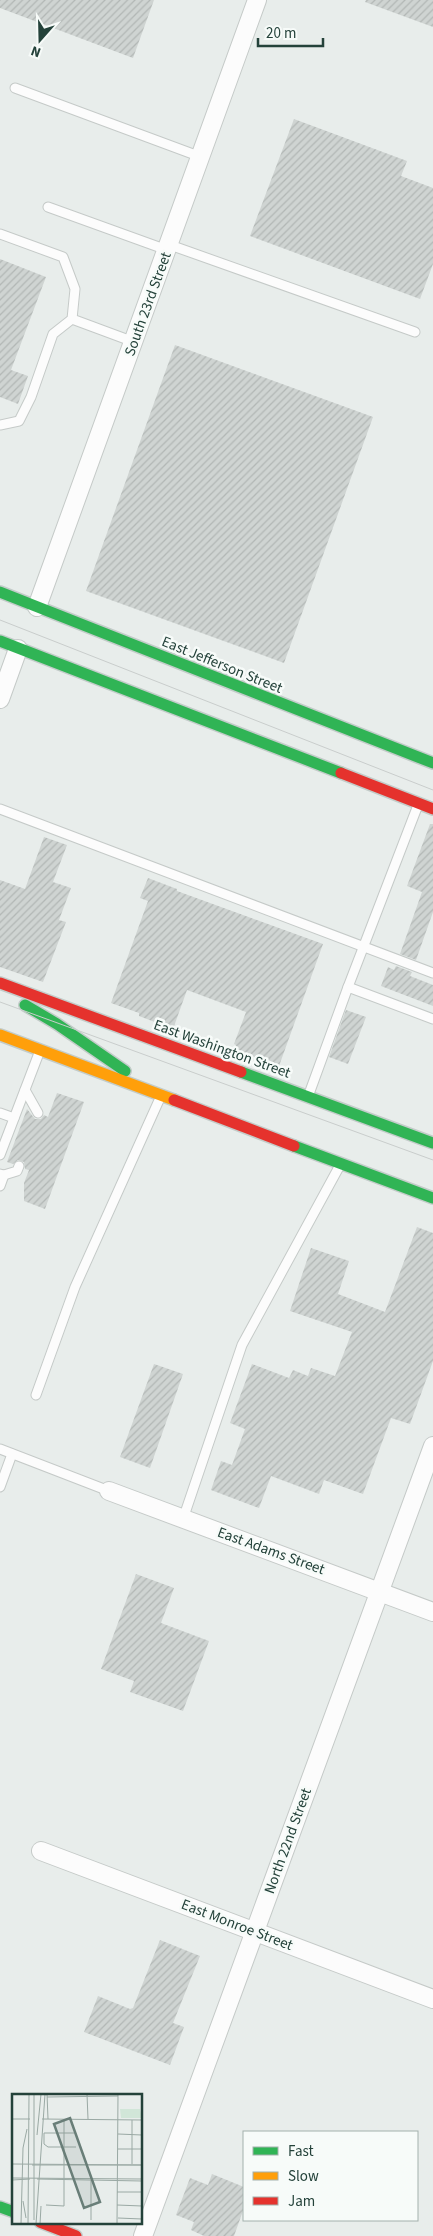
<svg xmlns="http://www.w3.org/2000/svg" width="433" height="2236" viewBox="0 0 433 2236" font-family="'Source Sans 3',sans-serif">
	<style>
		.building { fill: url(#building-hatch) }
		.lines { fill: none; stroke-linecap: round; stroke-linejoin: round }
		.lane-casing { stroke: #c5cac8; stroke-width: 11 }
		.street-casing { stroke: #c5cac8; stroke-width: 20 }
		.fast-casing { stroke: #c3ccc9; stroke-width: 14 }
		.slow-casing { stroke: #c3ccc9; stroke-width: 14 }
		.jam-casing { stroke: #c3ccc9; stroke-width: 14 }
		.lane { stroke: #fcfcfc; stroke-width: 9 }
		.street { stroke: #fcfcfc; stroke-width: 18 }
		.fast { stroke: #30b455; stroke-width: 11 }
		.slow { stroke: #ff9f0a; stroke-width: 11 }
		.jam { stroke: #e5322d; stroke-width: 11 }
		.tram { stroke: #c9cdcc; stroke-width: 1 }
		.labels { text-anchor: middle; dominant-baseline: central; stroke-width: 5; stroke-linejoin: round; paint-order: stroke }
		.street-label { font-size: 15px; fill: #24423a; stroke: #f7fbf9 }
		.inset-road { fill: none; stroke: #9aa9a4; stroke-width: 1 }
		.view { fill: #697e78; fill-opacity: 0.15; stroke: #697e78; stroke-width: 2.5 }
		.inset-edge { fill: none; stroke: #24423a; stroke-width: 2.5 }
	</style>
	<defs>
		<pattern id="building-hatch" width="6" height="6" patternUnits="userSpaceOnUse" patternTransform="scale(1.25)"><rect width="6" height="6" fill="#cfd4d2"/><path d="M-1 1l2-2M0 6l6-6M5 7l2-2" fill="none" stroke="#b2b7b5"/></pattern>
	</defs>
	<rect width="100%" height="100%" fill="#e8edeb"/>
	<g class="building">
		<path d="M0 0H154L133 58 0 8Z"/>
		<path d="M366 0H433V27L365 2Z"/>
		<path d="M294 119 407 161 401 176 433 188V264L420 299 250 236Z"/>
		<path d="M0 259 46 277 11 370 28 376 18 404 0 397Z"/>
		<path d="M175 345 373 417 284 663 86 591Z"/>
		<path d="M430 824H433V912L416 960 400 954 422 892 407 886Z"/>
		<path d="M44 837 67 845 53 882 71 888 59 920 66 922 43 982 0 967V880L25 889Z"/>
		<path d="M148 878 177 889V891L323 944 279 1066 234 1050 236 1045 234 1044 246 1012 187 990 173 1029 139 1016V1013L111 1003 148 901 140 898Z"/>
		<path d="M396 966 412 972 410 976 433 985V1006L381 986 388 967 394 970Z"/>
		<path d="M346 1010 366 1017 348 1064 329 1057Z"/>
		<path d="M57 1093 84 1102 45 1209 24 1201V1183L29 1170 25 1169 24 1162 18 1160 13 1164 7 1162 27 1109 35 1119H41L44 1115 48 1117Z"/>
		<path d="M417 1227 433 1233V1361L410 1424 391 1418 363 1494 324 1480 319 1494 271 1476 259 1508 211 1490 221 1461 232 1465 245 1429 230 1423 252 1364 289 1378 293 1370 308 1376 311 1368 335 1376 352 1332 290 1311 311 1248 349 1261 338 1294 385 1312Z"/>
		<path d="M154 1364 183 1374 150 1468 120 1457Z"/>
		<path d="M136 1574 174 1588 161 1623 209 1641 183 1711 130 1692 134 1681 101 1669Z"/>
		<path d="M160 1940 200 1956 173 2023 184 2027 170 2065 84 2032 98 1996 130 2009 133 2008Z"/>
		<path d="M212 2174 244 2187V2208L234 2236H204L191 2230 194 2222 176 2215 190 2178 208 2185Z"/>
	</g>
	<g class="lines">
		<defs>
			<g id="lane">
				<path d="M15 88 201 157"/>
				<path d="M48 207 167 250"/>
				<path d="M0 234 63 257 75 289 72 319 53 334 31 397 19 421 0 425"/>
				<path d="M170 245 415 332"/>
				<path d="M72 319 134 342"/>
				<path d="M0 809 433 973"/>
				<path d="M348 987 418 805"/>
				<path d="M25 1090 38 1113"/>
				<path d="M309 1094 348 987 433 1019"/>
				<path d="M0 1113 14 1118"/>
				<path d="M0 1155 39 1053"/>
				<path d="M0 1174 4 1175 17 1171 19 1166"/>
				<path d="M0 1186 4 1175"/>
				<path d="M36 1395 75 1287 160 1098"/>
				<path d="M0 1449 109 1491"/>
				<path d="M0 1487 12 1454"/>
				<path d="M183 1519 242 1345 339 1167"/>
			</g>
			<g id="street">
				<path d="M37 607 257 0"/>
				<path d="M0 699 18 649"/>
				<path d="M109 1491 433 1612"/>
				<path d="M41 1851 433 1999"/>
				<path d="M143 2236 433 1446"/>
			</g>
			<g id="fast">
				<path d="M0 592 433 763"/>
				<path d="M0 641 341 773"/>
				<path d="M25 1005 57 1024 125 1071"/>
				<path d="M241 1072 433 1143"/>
				<path d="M294 1146 433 1198"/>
				<path d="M0 2207 14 2212"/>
			</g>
			<path id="slow" d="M0 1035 174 1100"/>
			<g id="jam">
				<path d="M341 773 433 809"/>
				<path d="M0 983 241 1072"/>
				<path d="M174 1100 294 1146"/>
				<path d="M40 2222 76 2236"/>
			</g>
		</defs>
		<use href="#lane" class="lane-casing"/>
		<use href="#street" class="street-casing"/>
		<use href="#fast" class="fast-casing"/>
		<use href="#slow" class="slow-casing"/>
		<use href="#jam" class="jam-casing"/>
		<use href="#lane" class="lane"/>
		<use href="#street" class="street"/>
		<use href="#fast" class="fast"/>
		<use href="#slow" class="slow"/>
		<use href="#jam" class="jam"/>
		<g class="tram">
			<path d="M0 620 433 790"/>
			<path d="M0 1002 433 1160"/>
		</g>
	</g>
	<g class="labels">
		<g class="street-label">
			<text transform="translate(148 304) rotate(-70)">South 23rd Street</text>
			<text transform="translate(222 665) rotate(22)">East Jefferson Street</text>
			<text transform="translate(222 1049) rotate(20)">East Washington Street</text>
			<text transform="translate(271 1551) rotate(20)">East Adams Street</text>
			<text transform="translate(288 1841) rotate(-70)">North 22nd Street</text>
			<text transform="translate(237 1925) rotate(21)">East Monroe Street</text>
		</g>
	</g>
	<g transform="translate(12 2094)">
		<rect width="130" height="130" fill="#e8edeb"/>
		<path d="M108 15H128L130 24H109Z" fill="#d1e6d8"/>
		<path class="inset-road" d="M35 0 36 25M75 0 76 25M35 3 106 2M0 25H18M30 25 130 26M62 39H32V50L36 53H64M106 40 130 41M25 41 29 0M106 55H130M0 70 130 71M120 70V26M20 71H130M0 84 130 85M25 85 130 87M0 86 18 85M79 86V126M105 98H130M11 107 14 124M34 111 52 112V25M105 111 130 112M106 124 130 125M22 126V0M9 130 11 54 15 35M16 130 17 0M24 130 33 0M28 130 29 112M105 130 106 0"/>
		<path class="view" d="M58 24 88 108 72 114 42 30Z"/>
		<rect width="130" height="130" class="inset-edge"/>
	</g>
	<rect x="243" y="2131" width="175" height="90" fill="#f7fbf9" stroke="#a3b1ad"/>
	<rect x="253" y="2147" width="25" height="8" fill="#30b455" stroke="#a3b1ad"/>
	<text x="288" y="2156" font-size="15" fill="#24423a">Fast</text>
	<rect x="253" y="2172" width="25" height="8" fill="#ff9f0a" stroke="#a3b1ad"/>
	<text x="288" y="2181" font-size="15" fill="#24423a">Slow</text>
	<rect x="253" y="2197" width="25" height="8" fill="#e5322d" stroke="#a3b1ad"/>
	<text x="288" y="2206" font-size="15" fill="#24423a">Jam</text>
	<g transform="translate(40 40) rotate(200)" stroke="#f7fbf9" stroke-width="4" paint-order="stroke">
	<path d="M0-4L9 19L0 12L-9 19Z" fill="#24423a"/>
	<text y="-8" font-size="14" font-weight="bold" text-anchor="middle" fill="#24423a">N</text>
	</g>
	<path d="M258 38v8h65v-8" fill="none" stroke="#24423a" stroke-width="2.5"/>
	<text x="266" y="38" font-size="15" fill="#24423a" stroke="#f7fbf9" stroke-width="4" paint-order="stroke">20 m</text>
</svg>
